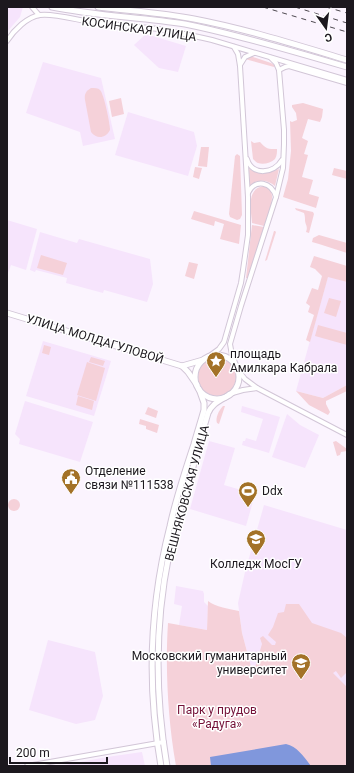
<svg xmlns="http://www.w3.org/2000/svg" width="354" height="773" viewBox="0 0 354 773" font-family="Roboto,sans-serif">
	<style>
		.built { fill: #f6e4fc }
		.green { fill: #f5d1d9 }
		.water { fill: #8097dc }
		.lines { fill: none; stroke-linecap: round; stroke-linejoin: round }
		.minor-casing { stroke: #d2c6d7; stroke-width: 6 }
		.major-casing { stroke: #d2c6d7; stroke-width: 7 }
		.minor { stroke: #fff; stroke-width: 4 }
		.major { stroke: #fff; stroke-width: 5 }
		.rail { stroke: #4e4950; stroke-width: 1; stroke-dasharray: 5 5; stroke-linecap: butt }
		.labels { text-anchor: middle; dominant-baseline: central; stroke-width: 3; stroke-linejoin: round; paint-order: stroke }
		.street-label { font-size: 12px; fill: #1c181e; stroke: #fff }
		.poi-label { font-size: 12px; fill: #1c181e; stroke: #fff; text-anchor: start }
		.park-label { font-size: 12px; fill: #741138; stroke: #fff }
	</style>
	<rect width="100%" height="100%" fill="#fbf4fe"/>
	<g class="built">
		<path d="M7 7H23L20 17 7 32Z"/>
		<path d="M146 34 186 46 178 72 159 68 134 45Z"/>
		<path d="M43 62 101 78 115 139 83 146 80 132 26 113Z"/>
		<path d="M128 112 194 132 197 146 188 176 115 155Z"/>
		<path d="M7 220 37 229 26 270 11 265 7 276Z"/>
		<path d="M40 232 77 243 79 239 150 259 153 284 147 302 104 290 103 293 66 283 67 278 36 270 35 272 30 270Z"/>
		<path d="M328 276 347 282V385L323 398 296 391Z"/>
		<path d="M43 341 111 361 94 416 26 396Z"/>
		<path d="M25 401 93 422 80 462 19 444 20 439 15 434Z"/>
		<path d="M242 406 280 417 269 453 242 445 243 441H245L246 438 256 441 263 419 241 412Z"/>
		<path d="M287 414 300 425 319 435 305 468 272 457Z"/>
		<path d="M209 441 235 448 224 485 255 494 246 526 190 509Z"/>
		<path d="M264 505 347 530V766L267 727 242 633 238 603 245 572Z"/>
		<path d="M176 586 203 591 204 594V602L208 606 207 630 179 625 182 606 174 604Z"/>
		<path d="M48 640 95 652 103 696 95 720 76 724 29 710Z"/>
		<path d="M142 752 145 766H59L107 757Z"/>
	</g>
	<g class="green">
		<path d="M250 56 271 63 274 65V67L245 59Z"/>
		<path d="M91 88C95 88 98 88 100 90 104 94 110 124 110 130 106 138 97 140 91 132L85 100C84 94 86 91 91 88Z"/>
		<path d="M121 98 124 114 112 117 109 101Z"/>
		<path d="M303 103 323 109 322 117 320 122 308 119 302 138 308 141 304 154 308 155 302 177 313 180 309 194 319 197 316 208 283 197 288 179 291 151 290 121 292 122 297 120 296 113 292 107V105Z"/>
		<path d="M251 141 254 143 260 142C266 149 268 149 277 149 277 152 277 156 275 159 271 163 263 165 258 163 257 163 253 159 253 159Z"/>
		<path d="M201 147H209L207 167 198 166Z"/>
		<path d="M237 154 240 156 242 215 240 219 237 220 230 217 229 214 235 156Z"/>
		<path d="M195 167 202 168 199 179 193 177Z"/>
		<path d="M334 168 347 171V179L332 175Z"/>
		<path d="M249 169C261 175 267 174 279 169L275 186C268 180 258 178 250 186Z"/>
		<path d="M264 186C266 187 268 188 270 190 276 197 267 218 264 226L252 223C251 210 246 188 264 186Z"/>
		<path d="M295 208 313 212 314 214 309 233 306 232C308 227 306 226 305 221 305 218 305 216 304 213L296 210Z"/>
		<path d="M194 211 241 225 239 244 220 239 224 224 215 221 214 226 191 219Z"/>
		<path d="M252 225 264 227 248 278H246Z"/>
		<path d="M274 231H275L276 232 267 260 265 261Z"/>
		<path d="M319 235 347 243V253L319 244 312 242 313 238Z"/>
		<path d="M41 255 67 263 63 275 37 268Z"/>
		<path d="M314 256 347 266V282L328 277 310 342 306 340 314 315 308 312 310 306 306 303 312 288 318 290 322 276 315 269 310 267Z"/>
		<path d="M189 262 198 264 194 279 185 276Z"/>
		<path d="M329 298 341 301 336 317 324 313Z"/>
		<path d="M318 325 347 333V345L315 336Z"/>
		<path d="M44 345 51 347 49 355 42 353Z"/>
		<path d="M91 357 105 361 103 366 89 362Z"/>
		<circle cx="217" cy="377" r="19"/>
		<path d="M87 362 105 368 96 401 77 395Z"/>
		<path d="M347 385V391L326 401V404L330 412 328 415 309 405 296 391 323 398Z"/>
		<path d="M78 396 94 401 92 410 76 405Z"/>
		<path d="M223 406H225L219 424 217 423C215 418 219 410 223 406Z"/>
		<path d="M148 407 158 411 156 418 145 414Z"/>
		<path d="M140 419 159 425 157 433 146 429V426L139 424Z"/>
		<path d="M336 441 347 449V451L341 452 340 455 337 456 333 442Z"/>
		<circle cx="14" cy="505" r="6"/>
		<path d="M208 601C215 607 230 609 239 611L242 633 253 674 262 644 260 638 263 636 272 645H275L276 642 268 635 273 627 278 613 284 612 286 604H299L312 623 341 633 347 638V672L341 678 336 671 333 673 347 687V766H176C168 721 165 669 168 623L207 630Z"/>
	</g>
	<path class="water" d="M286 744C298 747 304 757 311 766H211L210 757Z"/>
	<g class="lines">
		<defs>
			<g id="minor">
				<path d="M32 7 39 15"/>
				<path d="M7 41C14 30 27 17 40 15 53 13 77 20 91 22 113 25 136 26 158 29 176 32 194 36 212 40L347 80"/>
				<path d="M240 65 245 57 254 53"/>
				<path d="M279 70 285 67 289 66 347 83"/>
				<path d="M247 159C252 176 274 174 282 160"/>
				<path d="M248 193C255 178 272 182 276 197"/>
				<path d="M208 357 219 349 224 342 241 283 243 270 248 235V197L240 66 238 54 234 47"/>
				<path d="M236 365 232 355 230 344 241 306 276 197 283 168 284 144V130L279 70 276 63 271 58"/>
				<path d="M237 369 245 379 257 388 347 435"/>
				<path d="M229 394 243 390 257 388"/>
				<path d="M27 766 164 742"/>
			</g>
			<g id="major">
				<path d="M52 7C96 16 141 17 185 24 205 28 225 33 244 38 279 47 313 57 347 67"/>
				<path d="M98 7C130 11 163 13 194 19 246 29 297 45 347 60"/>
				<path d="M7 313 182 366 188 372 197 385"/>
				<circle cx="217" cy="377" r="22"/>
				<path d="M182 366 203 360"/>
				<path d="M161 766C147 687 150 604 170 526 176 498 185 471 194 444 197 433 201 421 204 410V403L199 389"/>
				<path d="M167 766C155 696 155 623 169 554 174 527 183 501 191 475 196 454 202 434 208 413 212 404 219 401 227 396"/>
			</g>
		</defs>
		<use href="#minor" class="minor-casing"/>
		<use href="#major" class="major-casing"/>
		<use href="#minor" class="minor"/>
		<use href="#major" class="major"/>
		<g class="rail">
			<path d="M263 7 347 32"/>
			<path d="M295 7 347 23"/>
			<path d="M326 7 347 13"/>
		</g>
	</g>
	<defs>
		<symbol id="sight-pin" viewBox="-11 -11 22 30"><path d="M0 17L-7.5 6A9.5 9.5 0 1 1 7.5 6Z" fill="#a37227" stroke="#fff"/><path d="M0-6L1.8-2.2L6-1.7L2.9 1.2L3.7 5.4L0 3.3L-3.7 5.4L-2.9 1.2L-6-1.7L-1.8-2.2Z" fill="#fff"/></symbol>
		<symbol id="civic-pin" viewBox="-11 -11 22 30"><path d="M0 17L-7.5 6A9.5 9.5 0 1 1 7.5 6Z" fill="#a37227" stroke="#fff"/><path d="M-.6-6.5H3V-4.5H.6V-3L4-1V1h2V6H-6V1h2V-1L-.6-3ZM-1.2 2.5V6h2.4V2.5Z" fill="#fff"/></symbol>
		<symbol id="stadium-pin" viewBox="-11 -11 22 30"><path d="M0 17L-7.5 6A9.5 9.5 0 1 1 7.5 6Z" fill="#a37227" stroke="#fff"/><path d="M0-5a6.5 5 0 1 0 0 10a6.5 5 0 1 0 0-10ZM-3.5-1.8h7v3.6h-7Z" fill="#fff"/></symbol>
		<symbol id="university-pin" viewBox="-11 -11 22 30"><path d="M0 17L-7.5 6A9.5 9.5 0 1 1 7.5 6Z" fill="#a37227" stroke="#fff"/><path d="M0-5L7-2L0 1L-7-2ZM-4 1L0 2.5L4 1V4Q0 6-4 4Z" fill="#fff"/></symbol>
	</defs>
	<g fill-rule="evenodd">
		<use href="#sight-pin" x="205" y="350" width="22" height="30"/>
		<use href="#civic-pin" x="60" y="467" width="22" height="30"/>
		<use href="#stadium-pin" x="237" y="480" width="22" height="30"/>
		<use href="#university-pin" x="245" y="528" width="22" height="30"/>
		<use href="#university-pin" x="290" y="652" width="22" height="30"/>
	</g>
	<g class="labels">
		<g class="street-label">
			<text transform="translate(139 29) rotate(8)">КОСИНСКАЯ УЛИЦА</text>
			<text transform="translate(95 339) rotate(17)">УЛИЦА МОЛДАГУЛОВОЙ</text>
			<text transform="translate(187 493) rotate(-75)">ВЕШНЯКОВСКАЯ УЛИЦА</text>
		</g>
		<g class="poi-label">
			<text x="230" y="354">площадь<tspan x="230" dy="14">Амилкара Кабрала</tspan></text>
			<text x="85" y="471">Отделение<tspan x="85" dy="14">связи №111538</tspan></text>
			<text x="262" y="491">Ddx</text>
			<text x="256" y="564" text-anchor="middle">Колледж МосГУ</text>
			<text x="287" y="656" text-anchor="end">Московский гуманитарный<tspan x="287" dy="14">университет</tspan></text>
		</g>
		<g class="park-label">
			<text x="217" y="710">Парк у прудов<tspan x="217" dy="14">«Радуга»</tspan></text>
		</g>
	</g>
	<rect width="354" height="773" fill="none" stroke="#1c181e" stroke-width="16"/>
	<g transform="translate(326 28) rotate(166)" stroke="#ffffff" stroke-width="3" paint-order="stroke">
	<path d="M0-3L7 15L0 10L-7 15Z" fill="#1c181e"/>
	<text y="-6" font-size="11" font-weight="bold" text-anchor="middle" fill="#1c181e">С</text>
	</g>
	<path d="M10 757v6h97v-6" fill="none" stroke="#1c181e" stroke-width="2"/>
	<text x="16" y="757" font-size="12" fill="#1c181e" stroke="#ffffff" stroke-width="3" paint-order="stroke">200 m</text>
</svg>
